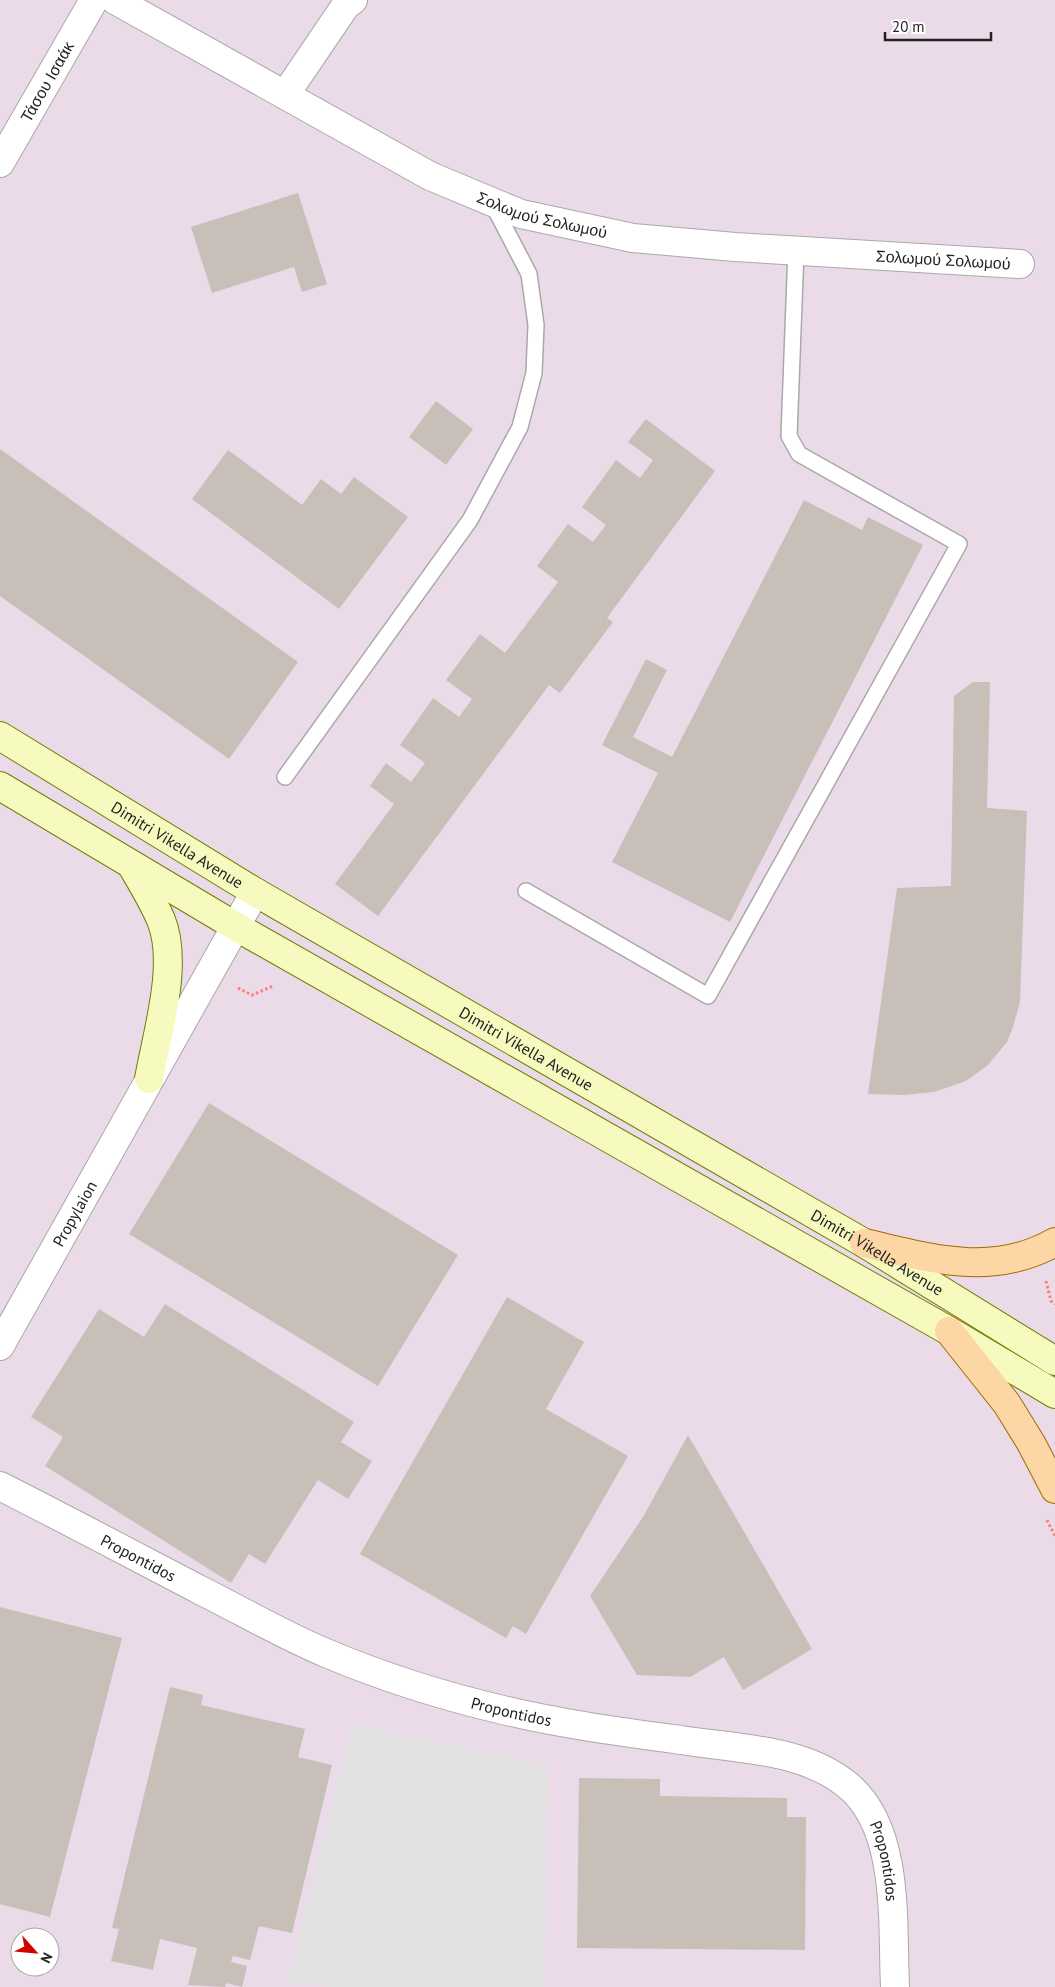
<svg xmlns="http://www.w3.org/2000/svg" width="1055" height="1987" viewBox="0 0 1055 1987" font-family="'PT Sans',sans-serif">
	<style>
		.industrial { fill: #ebdbe8; fill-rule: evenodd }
		.parking { fill: #e2e2e2 }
		.building { fill: #c7bfb8 }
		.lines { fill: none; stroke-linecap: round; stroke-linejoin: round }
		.service-casing { stroke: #a9a9a9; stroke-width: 18 }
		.minor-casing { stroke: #a9a9a9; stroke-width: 30 }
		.secondary-casing { stroke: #707d05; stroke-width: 30 }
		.primary-casing { stroke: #a06b00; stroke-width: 30 }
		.path { stroke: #fa8072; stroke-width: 3; stroke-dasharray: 2.5 2.5; stroke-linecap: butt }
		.service { stroke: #fff; stroke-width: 15 }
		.minor { stroke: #fff; stroke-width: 28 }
		.secondary { stroke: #f7fabf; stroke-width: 28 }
		.primary { stroke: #fcd6a4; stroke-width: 28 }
		.labels { text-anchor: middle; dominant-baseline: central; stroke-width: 4; stroke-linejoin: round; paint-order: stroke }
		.street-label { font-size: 16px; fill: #222; stroke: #fff }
	</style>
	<rect width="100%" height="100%" fill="#f2efe9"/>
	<path class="industrial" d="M0 0H1055V1987H0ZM20 1937H50V1967H20Z"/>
	<path class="parking" d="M352 1724 548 1765 545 1987H331L287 1984Z"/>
	<g class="building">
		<path d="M298 193 327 284 302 292 294 267 212 293 191 227Z"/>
		<path d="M436 401 473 429 446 465 409 437Z"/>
		<path d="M646 419 715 471 607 618 613 622 560 693 549 685 378 916 335 884 394 804 370 786 386 763 411 782 425 763 400 745 433 698 459 717 472 699 446 680 480 634 505 653 558 582 537 566 568 524 593 542 606 525 582 507 616 460 640 478 653 460 628 442Z"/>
		<path d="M0 449 298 662 229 759 0 596Z"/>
		<path d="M228 450 302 505 321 479 341 494 354 477 408 517 339 609 192 499Z"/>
		<path d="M804 500 862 530 868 517 923 545 730 922 612 862 658 773 602 745 646 659 667 670 633 737 672 757Z"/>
		<path d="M973 682H990L987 808 1027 811 1020 1002 1013 1027 1007 1042 988 1065 966 1081 934 1092 904 1095 868 1094 897 888 951 886 954 696Z"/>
		<path d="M209 1103 458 1255 378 1386 129 1234Z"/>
		<path d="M507 1297 584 1342 546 1409 628 1456 526 1634 513 1626 506 1638 360 1554Z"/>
		<path d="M165 1304 354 1422 341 1442 372 1461 348 1499 318 1480 265 1564 249 1554 231 1583 45 1466 63 1437 31 1417 99 1309 144 1337Z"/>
		<path d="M688 1435 812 1649 743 1690 724 1657 690 1677 637 1675 590 1596 643 1517Z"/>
		<path d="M0 1607 122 1638 50 1917 0 1904Z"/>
		<path d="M170 1687 203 1695 201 1705 305 1729 298 1757 332 1765 292 1933 259 1926 250 1960 233 1956 231 1962 247 1966 242 1987 226 1983 225 1987 188 1985 197 1948 160 1939 153 1970 111 1961 119 1929 112 1928Z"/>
		<path d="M579 1778 660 1779V1796L787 1798V1817H806L805 1950 577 1948Z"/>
	</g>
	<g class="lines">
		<defs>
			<g id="service">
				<path d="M285 777 470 520 520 427 534 373 536 325 529 274 492 203"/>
				<path d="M526 891 708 996 959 544 799 454 789 436 796 250"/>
			</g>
			<g id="minor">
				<path id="s1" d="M115 0 430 176 521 214 633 238 735 247 1020 264"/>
				<path d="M285 95 346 5 353 0"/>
				<path id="s2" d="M0 163 94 0"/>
				<path id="s3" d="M0 1346 255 892"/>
				<path id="s4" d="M0 1486C67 1520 133 1555 200 1590 242 1611 283 1635 326 1653 383 1677 443 1696 503 1710 561 1724 621 1732 681 1740 737 1749 807 1748 852 1789 900 1834 892 1925 895 1987"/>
			</g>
			<g id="secondary">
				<path id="s5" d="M0 736 255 892 864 1243 1055 1361"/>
				<path d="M0 786 235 926 949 1331 1055 1394"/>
				<path d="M132 866C142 883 153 901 161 920 179 964 157 1033 149 1079"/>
			</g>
			<g id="primary">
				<path d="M864 1243C930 1258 992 1278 1055 1242"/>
				<path d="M949 1331 1007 1404 1031 1443 1055 1489"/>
			</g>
		</defs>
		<use href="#service" class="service-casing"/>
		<use href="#minor" class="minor-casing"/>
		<use href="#secondary" class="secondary-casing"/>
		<use href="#primary" class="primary-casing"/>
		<g class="path">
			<path d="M238 988 252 995 273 986"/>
			<path d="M1046 1281 1051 1301 1055 1304"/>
			<path d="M1047 1520 1055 1536"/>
		</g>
		<use href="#service" class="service"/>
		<use href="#minor" class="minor"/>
		<use href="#secondary" class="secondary"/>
		<use href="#primary" class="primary"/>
	</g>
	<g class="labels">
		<g class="street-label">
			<text stroke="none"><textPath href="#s2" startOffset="94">Τάσου Ισαάκ</textPath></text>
			<text stroke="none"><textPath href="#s1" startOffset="480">Σολωμού Σολωμού</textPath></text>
			<text stroke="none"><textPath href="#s1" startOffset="885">Σολωμού Σολωμού</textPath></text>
			<text stroke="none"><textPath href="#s5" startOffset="208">Dimitri Vikella Avenue</textPath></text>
			<text stroke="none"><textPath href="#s5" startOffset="612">Dimitri Vikella Avenue</textPath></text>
			<text stroke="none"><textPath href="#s3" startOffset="152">Propylaion</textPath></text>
			<text stroke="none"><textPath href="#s5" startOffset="1018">Dimitri Vikella Avenue</textPath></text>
			<text stroke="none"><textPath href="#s4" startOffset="156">Propontidos</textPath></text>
			<text stroke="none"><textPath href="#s4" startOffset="561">Propontidos</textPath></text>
			<text stroke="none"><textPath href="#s4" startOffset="995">Propontidos</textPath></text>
		</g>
	</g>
	<g transform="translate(35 1952) rotate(117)"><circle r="24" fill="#ffffff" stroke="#a7a7a7"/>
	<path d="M0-4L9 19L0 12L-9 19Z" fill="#d40000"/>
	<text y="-8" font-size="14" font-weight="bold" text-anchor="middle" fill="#222222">N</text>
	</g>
	<path d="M885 32v8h106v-8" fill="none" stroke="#222222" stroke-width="2.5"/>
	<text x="892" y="32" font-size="15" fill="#222222" stroke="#ffffff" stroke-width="4" paint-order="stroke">20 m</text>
</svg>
